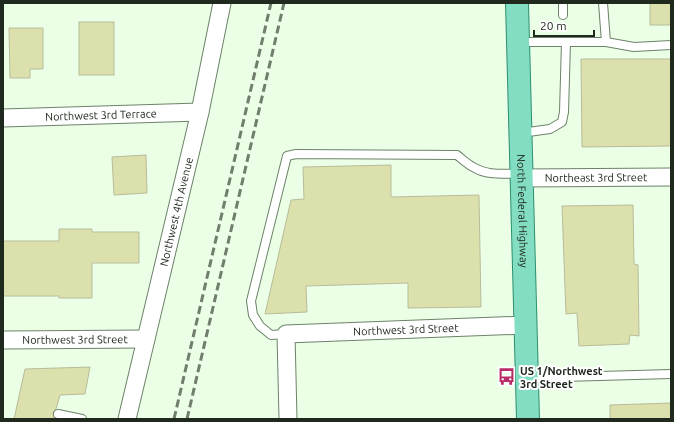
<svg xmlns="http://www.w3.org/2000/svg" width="674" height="422" viewBox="0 0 674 422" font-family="Ubuntu,sans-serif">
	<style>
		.building { fill: #dbe0ad; stroke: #b8bc99 }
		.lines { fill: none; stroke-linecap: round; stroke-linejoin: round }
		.lane-casing { stroke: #6c8368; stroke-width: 10 }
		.street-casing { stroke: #6c8368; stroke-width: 19 }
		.primary-casing { stroke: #2b906f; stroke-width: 24 }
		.lane { stroke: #fff; stroke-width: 8 }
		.street { stroke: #fff; stroke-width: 17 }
		.primary { stroke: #83ddc3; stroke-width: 22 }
		.rail { stroke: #717e6e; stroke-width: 3; stroke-dasharray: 8 4; stroke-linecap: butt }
		.labels { text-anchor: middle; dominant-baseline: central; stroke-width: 4; stroke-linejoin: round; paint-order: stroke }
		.street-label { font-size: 11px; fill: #20291e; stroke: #fff }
		.poi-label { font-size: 11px; font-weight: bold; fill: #20291e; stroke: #fff; text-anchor: start }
	</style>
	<rect width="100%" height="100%" fill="#ebffe7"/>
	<g class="building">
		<rect x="650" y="3" width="21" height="22"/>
		<rect x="79" y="22" width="35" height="53"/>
		<path d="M9 28H43V69H30V78H10Z"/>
		<path d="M581 59H671V146L582 147Z"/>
		<path d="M146 155 147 193 114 195 112 157Z"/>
		<path d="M391 165V197L479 195 481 307 408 308V283L306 286 307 312 265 314 291 200 304 199 303 167Z"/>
		<path d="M633 205 634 264 638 265 639 336 630 335 629 344 579 346 577 313 566 314 562 206Z"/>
		<path d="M59 229H92V232H139V263H92V298H59V296H3V241H59Z"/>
		<path d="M90 367 85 394 60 395 56 409 53 413 54 419H14L25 369Z"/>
		<path d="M671 403V419H610V405Z"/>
	</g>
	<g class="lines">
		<defs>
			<g id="lane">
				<path d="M563 3V15"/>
				<path d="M603 3 606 42"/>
				<path d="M519 42H606L634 47 671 45"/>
				<path d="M521 133 550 129 562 122 564 112 566 42"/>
				<path d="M286 334 271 335 260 326 253 315 251 301 287 156 296 154 457 155C462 159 468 165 475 168 488 176 506 173 521 174"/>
				<path d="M528 378 671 374"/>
				<path d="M58 414 82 419"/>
			</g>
			<g id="street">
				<path id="s1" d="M3 118 200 112"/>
				<path id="s2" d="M522 178 671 177"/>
				<path id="s3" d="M3 340 146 339"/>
				<path id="s4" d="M127 419 200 112 222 3"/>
				<path id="s5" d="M288 419 286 334 526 325"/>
			</g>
			<g id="primary">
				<path id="s6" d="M517 3 528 419"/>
			</g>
		</defs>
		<use href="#lane" class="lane-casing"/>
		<use href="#street" class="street-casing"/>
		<use href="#primary" class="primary-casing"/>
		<use href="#lane" class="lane"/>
		<use href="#street" class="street"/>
		<use href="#primary" class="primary"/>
		<g class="rail">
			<path d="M174 419 271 3"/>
			<path d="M187 419 284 3"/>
		</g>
	</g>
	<defs>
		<symbol id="bus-bare" viewBox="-9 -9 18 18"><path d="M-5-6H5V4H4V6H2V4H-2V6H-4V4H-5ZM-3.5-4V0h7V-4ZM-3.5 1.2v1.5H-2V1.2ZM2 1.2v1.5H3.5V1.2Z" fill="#b72c66" stroke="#fff" stroke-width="2.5" paint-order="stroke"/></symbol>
	</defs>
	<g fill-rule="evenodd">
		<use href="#bus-bare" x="494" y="364" width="25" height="25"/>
	</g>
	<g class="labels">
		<g class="street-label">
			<text stroke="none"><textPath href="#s1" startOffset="98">Northwest 3rd Terrace</textPath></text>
			<text stroke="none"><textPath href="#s2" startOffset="74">Northeast 3rd Street</textPath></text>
			<text stroke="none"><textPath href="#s4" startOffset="213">Northwest 4th Avenue</textPath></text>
			<text stroke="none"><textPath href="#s6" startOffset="208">North Federal Highway</textPath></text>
			<text stroke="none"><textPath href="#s5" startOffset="205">Northwest 3rd Street</textPath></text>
			<text stroke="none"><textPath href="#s3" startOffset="72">Northwest 3rd Street</textPath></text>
		</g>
		<g class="poi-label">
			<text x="520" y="371">US 1/Northwest<tspan x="520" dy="13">3rd Street</tspan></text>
		</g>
	</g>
	<rect width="674" height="422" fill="none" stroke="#20291e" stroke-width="8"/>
	<path d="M534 30v6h60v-6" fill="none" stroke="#20291e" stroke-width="2"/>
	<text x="540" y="30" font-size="12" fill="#20291e" stroke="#ffffff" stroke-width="3" paint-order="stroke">20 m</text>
</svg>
